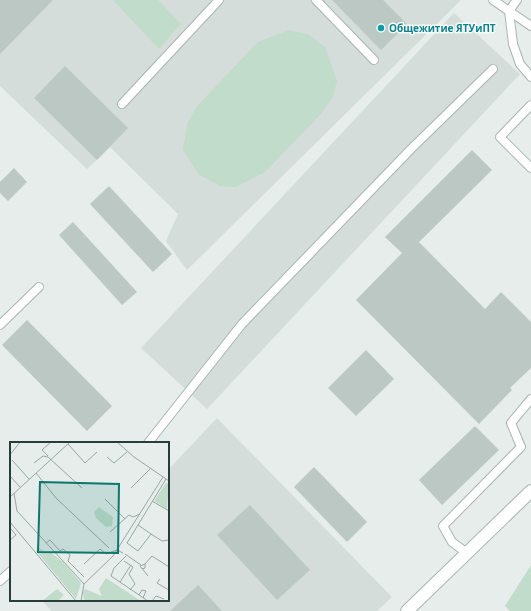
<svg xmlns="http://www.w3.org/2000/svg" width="531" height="611" viewBox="0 0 531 611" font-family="'Open Sans',sans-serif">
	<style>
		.built { fill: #d4ddda }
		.green { fill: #c1dcca }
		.building { fill: #bbc8c4 }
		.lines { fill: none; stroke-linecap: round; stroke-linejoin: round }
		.lane-casing { stroke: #a9b5b2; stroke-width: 10 }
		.street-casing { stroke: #a9b5b2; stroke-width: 14 }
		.lane { stroke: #fff; stroke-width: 8 }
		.street { stroke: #fff; stroke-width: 12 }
		.culture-dot { fill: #0f9aa8; stroke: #f6faf8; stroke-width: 1.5 }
		.labels { text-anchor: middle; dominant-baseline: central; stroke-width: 3; stroke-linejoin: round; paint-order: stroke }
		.culture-label { font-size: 10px; font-weight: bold; fill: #0d838f; stroke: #f6faf8; text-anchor: start }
		.inset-road { fill: none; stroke: #99a7a4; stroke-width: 1 }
		.view { fill: #0f766e; fill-opacity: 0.15; stroke: #0f766e; stroke-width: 2 }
		.inset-edge { fill: none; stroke: #263e3a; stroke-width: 2 }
	</style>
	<rect width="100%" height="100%" fill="#e6edeb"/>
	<g class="built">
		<path d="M0 0H461L187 270 166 241 178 214 110 147 87 169 0 86Z"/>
		<path d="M454 13 520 74 207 409 141 348Z"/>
		<path d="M217 418 392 597 377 611H52L43 602 45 600H168V470Z"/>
	</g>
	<g class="green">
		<path d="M113 0H158L181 24 159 49Z"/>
		<path d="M289 30 309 35 325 47 337 81 333 97 321 114 265 172 236 187 220 186 198 174 183 150 187 124 197 106 258 42Z"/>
		<path d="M531 565V611H510L505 606Z"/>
	</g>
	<g class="building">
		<path d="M0 0H53L0 54Z"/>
		<path d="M332 0H383L407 24 381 50Z"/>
		<path d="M65 66 128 128 97 160 34 98Z"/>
		<path d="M472 150 492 170 419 242 485 309 501 292 531 322V368L510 388 512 390 479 424 356 300 402 253 385 237Z"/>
		<path d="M14 168 27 182 8 201 0 193V182Z"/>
		<path d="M109 186 172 254 153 272 90 204Z"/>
		<path d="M73 222 137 292 122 305 59 235Z"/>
		<path d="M27 320 112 406 87 431 2 345Z"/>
		<path d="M366 350 394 379 356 416 328 388Z"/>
		<path d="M475 426 499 450 442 505 419 480Z"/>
		<path d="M314 467 367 522 347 542 294 487Z"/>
		<path d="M250 505 310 570 277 600 217 535Z"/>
		<path d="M198 585 222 611H170Z"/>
	</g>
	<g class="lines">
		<defs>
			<g id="lane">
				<path d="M316 0 374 60"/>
				<path d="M493 0 531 26"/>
				<path d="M517 0 509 11 513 44 520 64 531 77"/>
				<path d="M122 104 219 0"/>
				<path d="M531 105 500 137 531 168"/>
				<path d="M0 325 39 287"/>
				<path d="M148 443 242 324 411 149 493 69"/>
				<path d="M467 553 452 542 443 526 521 447 511 423 531 399"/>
				<path d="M0 581 11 571"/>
			</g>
			<path id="street" d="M407 611 531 491"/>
		</defs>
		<use href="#lane" class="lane-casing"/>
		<use href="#street" class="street-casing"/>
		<use href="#lane" class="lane"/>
		<use href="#street" class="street"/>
	</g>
	<circle class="culture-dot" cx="381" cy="28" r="4"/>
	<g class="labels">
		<g class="culture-label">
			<text x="389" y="28">Общежитие ЯТУиПТ</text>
		</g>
	</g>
	<g transform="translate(10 442)">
		<rect width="159" height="159" fill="#e6edeb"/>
		<path d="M156 41 159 42 157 67 144 59ZM89 65 103 75 102 84 96 85 86 76 84 70ZM29 106 37 111 40 110 53 120 71 141 66 157 26 109ZM96 136 131 159H74L73 150 75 147 92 154 89 147ZM47 147 54 153 48 159H32Z" fill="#c1dcca"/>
		<path class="inset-road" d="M107 0 124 15 159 39M58 2 75 21 87 10M0 13 10 0M38 14 32 8 41 0M97 15 104 21 117 10M2 18 19 37M24 21 33 14 38 15 72 46M26 31 46 56 99 106M0 34 10 45M156 37 117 101 128 109 141 92 152 99 159 98M121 46 140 27M4 51 7 69 74 142M0 55 60 0M95 57 115 77M142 59 159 69M0 80 66 159M128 83 141 92M0 86 6 93 0 98M100 90 119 73 123 75 130 72M36 101 40 98 50 109 53 107 60 113 58 119 74 135M115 112 131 123M116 114 104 126 101 134 138 159M114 119 123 125 119 132 125 142 120 148M74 122 90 107 96 112 107 108 113 111M135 122 130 124 138 134M132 127 135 126V122L142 114 159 125M150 137 147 141 159 148M110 140 121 123M129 153 132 148 136 149 133 156M71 159 74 142 103 114 153 35M142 159 146 154 154 157"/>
		<path class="view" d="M30 40 109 42 108 111 28 110Z"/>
		<rect width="159" height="159" class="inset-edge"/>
	</g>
</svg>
